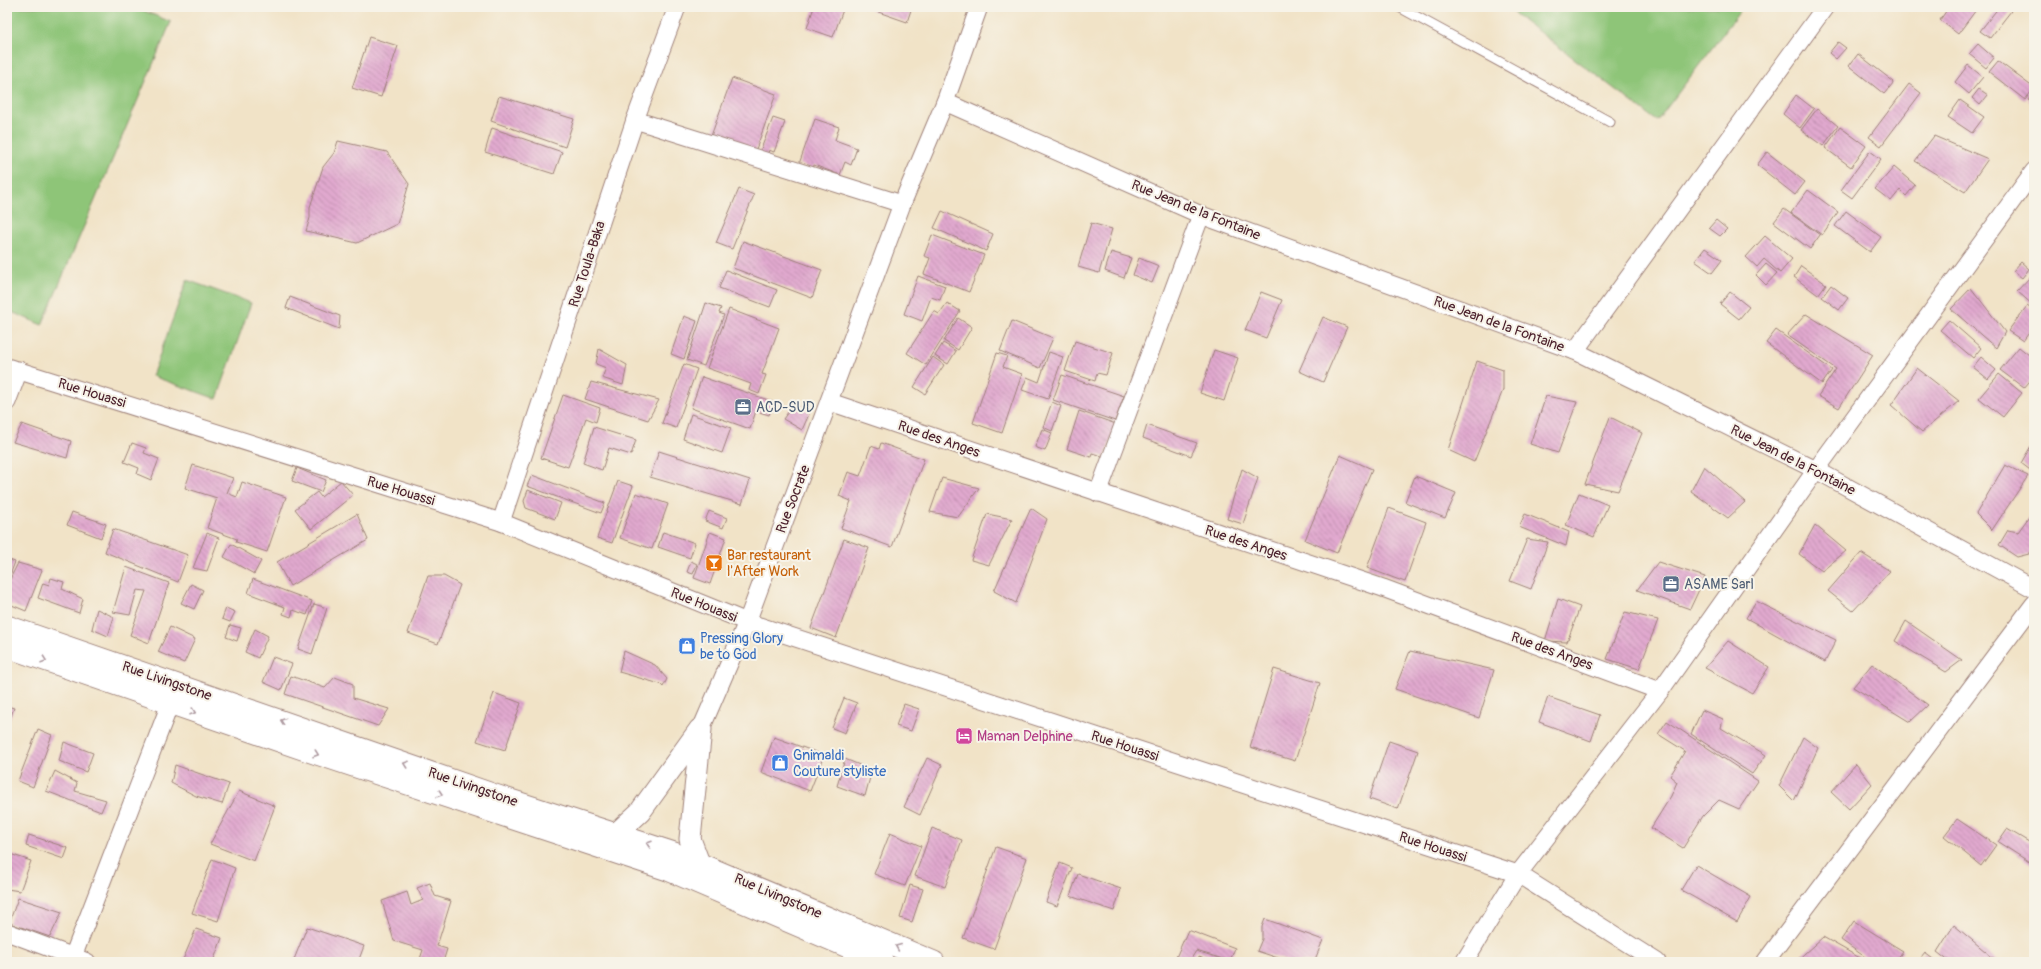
<svg xmlns="http://www.w3.org/2000/svg" width="2041" height="969" viewBox="0 0 2041 969" font-family="Pangolin,sans-serif">
	<style>
		.garden { fill: #8ec578; stroke: #6c7252 }
		.building { fill: url(#building-back-hatch) }
		.lines { fill: none; stroke-linecap: round; stroke-linejoin: round }
		.service-casing { stroke: #9e8179; stroke-width: 11 }
		.minor-casing { stroke: #9e8179; stroke-width: 19 }
		.tertiary-casing { stroke: #9e8179; stroke-width: 23 }
		.service { stroke: #fff; stroke-width: 9 }
		.minor { stroke: #fff; stroke-width: 17 }
		.tertiary { stroke: #fff; stroke-width: 21 }
		.oneway { stroke: #ae9aa0 }
		.labels { text-anchor: middle; dominant-baseline: central; stroke-width: 4; stroke-linejoin: round; paint-order: stroke }
		.street-label { font-size: 14px; fill: #4a1f2b; stroke: #f7f3e8 }
		.service-label { font-size: 14px; fill: #4e5e75; stroke: #f7f3e8; text-anchor: start }
		.food-label { font-size: 14px; fill: #c56008; stroke: #f7f3e8; text-anchor: start }
		.shop-label { font-size: 14px; fill: #366cbe; stroke: #f7f3e8; text-anchor: start }
		.hotel-label { font-size: 14px; fill: #b23c85; stroke: #f7f3e8; text-anchor: start }
	</style>
	<defs>
		<pattern id="building-back-hatch" width="6" height="6" patternUnits="userSpaceOnUse"><rect width="6" height="6" fill="#e1a9cf"/><path d="M-1 5l2 2M0 0l6 6M5-1l2 2" fill="none" stroke="#b889a8"/></pattern>
	</defs>
	<rect width="100%" height="100%" fill="#f7f3e8"/>
	<filter id="ink" filterUnits="userSpaceOnUse"><feTurbulence type="fractalNoise" baseFrequency=".025" numOctaves="2"/><feDisplacementMap in="SourceGraphic" scale="8" xChannelSelector="R" yChannelSelector="G"/><feConvolveMatrix kernelMatrix="1 2 1 2 8 2 1 2 1" color-interpolation-filters="sRGB"/></filter>
	<filter id="wash" filterUnits="userSpaceOnUse"><feTurbulence type="fractalNoise" baseFrequency=".012" numOctaves="4" result="noise"/><feDisplacementMap in="SourceGraphic" scale="16" xChannelSelector="R" yChannelSelector="G"/><feGaussianBlur stdDeviation="0.9" result="paint"/><feColorMatrix in="noise" values="0 0 0 0 0 0 0 0 0 0 0 0 0 0 0 0 0 1.4 0 .05"/><feComposite in="paint" operator="in"/></filter>
	<g filter="url(#wash)">
		<rect width="100%" height="100%" fill="#f1e3c7"/>
		<g class="garden">
			<path d="M7 7H135L171 22 42 325 7 310Z"/>
			<path d="M1506 7H1743L1657 121Z"/>
			<path d="M187 280 251 303 217 399 152 376Z"/>
		</g>
		<g id="blocks">
			<g class="building">
				<path d="M814 7H844L833 37 807 28Z"/>
				<path d="M864 7H912L907 22Z"/>
				<path d="M1949 7H1972L1976 10 1958 34 1940 20Z"/>
				<path d="M1999 7H2007L2011 11 1990 38 1980 31Z"/>
				<path d="M369 37 398 46 381 97 352 88Z"/>
				<path d="M1838 42 1846 48 1836 59 1829 53Z"/>
				<path d="M1978 44 1994 58 1986 68 1969 54Z"/>
				<path d="M1858 54 1894 82 1884 94 1849 66Z"/>
				<path d="M1998 61 2034 88 2025 100 1989 72Z"/>
				<path d="M1968 65 1983 77 1969 94 1955 82Z"/>
				<path d="M732 78 776 94 755 152 711 136Z"/>
				<path d="M1909 84 1921 93 1881 146 1869 137Z"/>
				<path d="M1979 89 1988 95 1980 105 1972 98Z"/>
				<path d="M2034 92V105L2028 100Z"/>
				<path d="M1796 95 1814 109 1800 128 1783 114Z"/>
				<path d="M499 96 574 119 565 147 491 121Z"/>
				<path d="M1960 100 1984 117 1972 133 1948 117Z"/>
				<path d="M1817 109 1838 126 1823 146 1801 130Z"/>
				<path d="M773 118 785 122 774 152 769 150 767 156 759 154Z"/>
				<path d="M815 119 839 127 835 140 857 148 851 165 845 162 840 175 814 165 813 169 799 164Z"/>
				<path d="M1840 127 1866 146 1851 167 1825 148Z"/>
				<path d="M492 128 562 152 554 174 485 152Z"/>
				<path d="M1934 136 1988 159 1965 192 1915 161Z"/>
				<path d="M338 141 387 152 409 184 397 224 357 243 306 231 310 218V207L323 167 334 153Z"/>
				<path d="M1870 151 1881 159 1852 198 1841 190Z"/>
				<path d="M1767 152 1805 182 1795 195 1757 165Z"/>
				<path d="M1894 167 1915 185 1906 196 1900 190 1891 201 1875 189Z"/>
				<path d="M739 189 754 195 732 249 716 243Z"/>
				<path d="M1808 190 1838 212 1822 235 1791 213Z"/>
				<path d="M1784 209 1820 235 1810 249 1774 222Z"/>
				<path d="M942 211 993 234 986 251 934 228Z"/>
				<path d="M1846 211 1881 237 1870 252 1835 226Z"/>
				<path d="M1716 220 1727 229 1720 236 1709 228Z"/>
				<path d="M1091 223 1112 229 1099 273 1078 267Z"/>
				<path d="M932 235 984 255 969 292 924 274 930 258 924 256Z"/>
				<path d="M1765 236 1792 259 1780 273 1764 259 1757 267 1746 257Z"/>
				<path d="M743 241 822 270 812 298 733 268Z"/>
				<path d="M1705 248 1722 260 1712 273 1695 261Z"/>
				<path d="M1111 252 1131 258 1124 278 1105 271Z"/>
				<path d="M1139 258 1159 266 1152 283 1133 275Z"/>
				<path d="M2021 262 2029 269 2022 278 2013 271Z"/>
				<path d="M1766 264 1777 273 1766 285 1756 275Z"/>
				<path d="M1801 266 1826 284 1818 295 1794 277Z"/>
				<path d="M726 270 777 290 770 307 719 288Z"/>
				<path d="M918 276 945 286 940 300 931 297 922 321 904 314Z"/>
				<path d="M2031 276 2034 279V306L2017 291Z"/>
				<path d="M1831 285 1848 298 1839 310 1822 297Z"/>
				<path d="M1971 288 2005 332 1996 348 1951 309Z"/>
				<path d="M1261 292 1282 300 1266 338 1245 330Z"/>
				<path d="M1730 292 1749 307 1739 319 1720 304Z"/>
				<path d="M290 297 340 316 339 329 286 308Z"/>
				<path d="M706 303 721 308 719 313 724 315 704 366 687 360Z"/>
				<path d="M947 303 960 311 926 365 907 353 934 311 939 314Z"/>
				<path d="M2027 306 2034 311V326L2023 341 2008 331Z"/>
				<path d="M729 309 779 328 762 374 766 375 759 394 749 390 751 384 707 368Z"/>
				<path d="M1806 314 1873 355 1839 408 1818 396 1836 369 1787 335Z"/>
				<path d="M684 316 697 321 684 359 671 354Z"/>
				<path d="M1323 317 1347 327 1323 382 1299 371Z"/>
				<path d="M958 318 972 327 958 350 944 341Z"/>
				<path d="M1949 320 1981 348 1973 358 1940 330Z"/>
				<path d="M1012 321 1053 338 1040 368 1000 351Z"/>
				<path d="M1776 330 1832 370 1822 384 1766 343Z"/>
				<path d="M1075 341 1113 353 1106 375 1097 373 1095 381 1065 371Z"/>
				<path d="M943 343 956 351 948 364 935 356Z"/>
				<path d="M2019 347 2034 359V376L2024 388 2000 370Z"/>
				<path d="M599 349 627 365 623 385 602 378 606 368 596 364Z"/>
				<path d="M1214 350 1238 358 1224 401 1200 393Z"/>
				<path d="M1049 352 1063 357 1048 399 1022 390 1027 377 1039 382Z"/>
				<path d="M997 353 1007 356 1003 367 1022 374 1002 433 973 423Z"/>
				<path d="M933 357 944 365 925 394 914 387Z"/>
				<path d="M1981 357 1996 370 1988 379 1973 367Z"/>
				<path d="M1477 361 1503 370V390L1474 462 1448 450Z"/>
				<path d="M684 364 697 369 676 428 662 423Z"/>
				<path d="M1917 368 1959 401 1922 432 1891 405Z"/>
				<path d="M1999 374 2022 393 2003 417 1979 398Z"/>
				<path d="M1062 375 1124 396 1115 421 1053 400Z"/>
				<path d="M702 377 774 402 769 415 756 411 750 429 691 408Z"/>
				<path d="M591 382 659 400 648 420 585 399Z"/>
				<path d="M563 395 600 408 596 422 586 418 568 467 541 458Z"/>
				<path d="M1546 396 1577 402 1558 453 1530 444Z"/>
				<path d="M1052 402 1061 406 1052 431 1043 427Z"/>
				<path d="M794 404 810 412 802 430 783 419Z"/>
				<path d="M1079 411 1116 424 1105 457 1092 453 1091 457 1067 449Z"/>
				<path d="M691 414 731 428 722 453 683 439Z"/>
				<path d="M1610 417 1642 433 1618 491 1585 484Z"/>
				<path d="M22 424 71 441 67 458 13 442Z"/>
				<path d="M1147 425 1197 443 1191 456 1143 438Z"/>
				<path d="M594 427 636 440 631 455 609 448 602 470 583 463Z"/>
				<path d="M1042 429 1052 433 1045 451 1035 447Z"/>
				<path d="M132 443 146 448 144 453 159 459 151 480 137 474 139 468 124 462Z"/>
				<path d="M881 443 924 459 892 547 841 528 851 501 839 496 848 472 860 476 871 446 879 449Z"/>
				<path d="M2031 446 2034 448V473L2021 463Z"/>
				<path d="M659 451 750 480 742 504 650 477Z"/>
				<path d="M1340 455 1372 469 1337 553 1305 540Z"/>
				<path d="M193 465 233 478 227 493 237 497 242 482 286 497 267 552 236 542 237 539 207 528 217 498 185 488Z"/>
				<path d="M2005 465 2028 476 1992 530 1976 514Z"/>
				<path d="M1704 466 1745 502 1728 518 1691 491Z"/>
				<path d="M297 468 326 480 321 492 292 481Z"/>
				<path d="M1242 469 1258 478 1243 524 1227 519Z"/>
				<path d="M532 475 605 503 601 513 527 486Z"/>
				<path d="M1415 476 1456 493 1445 518 1405 502Z"/>
				<path d="M942 478 979 488 958 517 930 512Z"/>
				<path d="M341 481 353 495 311 529 295 509 317 492 321 497Z"/>
				<path d="M618 481 633 486 612 543 597 538Z"/>
				<path d="M528 490 561 503 555 519 526 508 524 501Z"/>
				<path d="M636 493 668 504 652 549 620 538Z"/>
				<path d="M1579 493 1608 505 1594 537 1566 525Z"/>
				<path d="M1031 508 1047 519 1016 603 994 591Z"/>
				<path d="M1389 508 1426 522 1405 582 1367 568Z"/>
				<path d="M2034 510V547L2029 554 2017 557 1999 545 2008 530 2018 532Z"/>
				<path d="M709 511 727 518 723 528 705 521Z"/>
				<path d="M72 512 106 524 101 538 67 525Z"/>
				<path d="M357 514 368 540 290 586 277 562Z"/>
				<path d="M987 514 1012 519 989 565 971 560Z"/>
				<path d="M1525 514 1569 532 1566 546 1519 527Z"/>
				<path d="M1815 525 1846 551 1822 571 1799 554Z"/>
				<path d="M113 529 188 555 178 582 105 552Z"/>
				<path d="M663 532 695 543 690 558 658 547Z"/>
				<path d="M710 532 726 538 710 584 694 578Z"/>
				<path d="M207 533 219 538 207 571 193 568Z"/>
				<path d="M844 539 869 548 836 638 811 628Z"/>
				<path d="M1527 539 1548 542 1531 589 1510 581Z"/>
				<path d="M231 544 261 561 254 574 224 557Z"/>
				<path d="M1861 553 1890 571 1853 611 1828 591Z"/>
				<path d="M7 559 15 562 10 575H7Z"/>
				<path d="M691 561 697 564 693 574 687 572Z"/>
				<path d="M1658 562 1705 577 1690 609 1637 590Z"/>
				<path d="M18 563 42 570 26 611 7 603V585Z"/>
				<path d="M126 567 169 583 149 643 130 635 146 591 137 590 130 615 113 612Z"/>
				<path d="M428 576H444L460 585 438 644 408 633Z"/>
				<path d="M51 578 64 582 62 589 83 599 79 613 38 598 43 583 49 585Z"/>
				<path d="M253 579 312 601 307 615 293 610 291 617 283 614 285 607 248 593Z"/>
				<path d="M191 584 203 590 194 609 181 603Z"/>
				<path d="M1558 599 1580 607 1567 642 1545 641Z"/>
				<path d="M1756 601 1836 640 1825 662 1746 618Z"/>
				<path d="M314 604 327 608 312 654 298 649Z"/>
				<path d="M226 608 235 612 230 622 222 619Z"/>
				<path d="M97 609 114 617 108 636 92 629Z"/>
				<path d="M1625 612 1658 620 1639 669 1607 659Z"/>
				<path d="M1906 621 1962 660 1946 672 1895 641Z"/>
				<path d="M230 625 241 628 237 641 226 637Z"/>
				<path d="M170 627 195 639 184 663 158 652Z"/>
				<path d="M255 629 268 636 258 658 245 652Z"/>
				<path d="M1728 641 1769 667 1752 693 1705 668Z"/>
				<path d="M624 651 655 665 667 679 663 687 660 684 619 672Z"/>
				<path d="M1410 651 1494 670 1479 718 1395 689Z"/>
				<path d="M273 657 292 664 281 690 263 682Z"/>
				<path d="M1872 664 1928 705 1910 722 1853 687Z"/>
				<path d="M1274 669 1320 683 1295 761 1250 747Z"/>
				<path d="M291 676 325 688 335 677 353 684V698L389 709 378 726 285 694Z"/>
				<path d="M494 693 521 703 505 750 477 741Z"/>
				<path d="M1548 697 1600 715 1591 741 1539 722Z"/>
				<path d="M844 698 857 703 845 733 832 728Z"/>
				<path d="M904 704 919 709 911 731 896 726Z"/>
				<path d="M7 706 14 708 7 726Z"/>
				<path d="M1702 710 1723 719 1721 728 1766 755 1752 774 1691 734Z"/>
				<path d="M1667 721 1758 781 1739 809 1719 800 1703 816 1683 848 1651 828 1671 796 1677 782 1670 776 1685 751 1658 734Z"/>
				<path d="M38 729 52 735 33 787 18 781Z"/>
				<path d="M774 737 824 755 810 791 761 772Z"/>
				<path d="M1803 737 1818 748 1794 801 1779 786Z"/>
				<path d="M1389 741 1418 751 1398 809 1369 799Z"/>
				<path d="M64 742 93 753 86 772 59 761Z"/>
				<path d="M927 758 942 765 920 815 904 807Z"/>
				<path d="M845 759 872 770 865 796 837 786Z"/>
				<path d="M1856 764 1872 784 1849 809 1831 792Z"/>
				<path d="M175 765 229 784 222 804 196 796 171 783Z"/>
				<path d="M55 771 77 783 75 791 106 800 101 812 46 791Z"/>
				<path d="M239 791 275 806 254 861 210 844Z"/>
				<path d="M1957 819 1996 845 1981 866 1944 836Z"/>
				<path d="M932 828 962 840 945 887 915 876Z"/>
				<path d="M2007 829 2034 845V865L1998 842Z"/>
				<path d="M890 833 921 846 905 886 874 874Z"/>
				<path d="M29 835 68 848 64 859 26 846Z"/>
				<path d="M996 847 1027 858 994 949 963 938Z"/>
				<path d="M7 853 31 861 20 891 7 889Z"/>
				<path d="M212 859 235 868 218 921 192 913Z"/>
				<path d="M1060 863 1072 868 1057 906 1046 902Z"/>
				<path d="M1696 865 1751 897 1737 922 1681 890Z"/>
				<path d="M1078 874 1121 889 1114 911 1070 896Z"/>
				<path d="M430 883 435 896 451 901 437 946 447 949 443 962H419L423 950 394 941 382 901 407 892 411 905 423 900 417 888Z"/>
				<path d="M910 885 923 889 912 922 900 918Z"/>
				<path d="M18 898 62 912 50 937 9 923Z"/>
				<path d="M1265 919 1323 940 1314 962H1290L1257 951 1262 939V927Z"/>
				<path d="M1854 921 1903 951 1895 962H1872L1841 940Z"/>
				<path d="M1954 925 1998 962H1950L1937 952Z"/>
				<path d="M307 927 364 946 358 962H293Z"/>
				<path d="M196 929 222 938 213 962H182Z"/>
				<path d="M1188 930 1235 948 1230 961 1196 951 1189 962H1174Z"/>
				<path d="M1823 937 1867 962H1795Z"/>
				<path d="M1925 953 1937 962H1918Z"/>
				<path d="M1199 957 1213 962H1198Z"/>
			</g>
		</g>
	</g>
	<g filter="url(#ink)">
		<use href="#blocks" fill-opacity="0" stroke="#9e8179" stroke-width="1"/>
		<g class="lines">
			<defs>
				<path id="service" d="M1399 7 1610 122"/>
				<g id="minor">
					<path d="M945 102 1201 215 1575 351 1816 470 2034 589"/>
					<path d="M635 120 902 204"/>
					<path d="M1575 351 1825 7"/>
					<path d="M7 367 501 522 747 622 1518 874 1657 962"/>
					<path d="M7 402 19 370"/>
					<path d="M830 402 1383 588 1660 691"/>
					<path d="M1098 493 1201 215"/>
					<path d="M501 522 635 120 677 7"/>
					<path d="M701 729 747 622 902 204 945 102 979 7"/>
					<path d="M7 932 87 962"/>
					<path d="M71 962 170 704"/>
					<path d="M1464 962 1518 874 1660 691 1816 470 2034 171"/>
					<path d="M1765 962 2034 604"/>
				</g>
				<g id="tertiary">
					<path d="M7 626 495 795 674 853 934 962"/>
					<path d="M7 647 317 754 668 870 883 962"/>
					<path d="M616 834 640 812 700 729"/>
					<path d="M699 863 690 839 701 729"/>
				</g>
			</defs>
			<use href="#service" class="service-casing"/>
			<use href="#minor" class="minor-casing"/>
			<use href="#tertiary" class="tertiary-casing"/>
			<use href="#service" class="service"/>
			<use href="#minor" class="minor"/>
			<use href="#tertiary" class="tertiary"/>
		</g>
		<defs><path id="oneway-chevron" d="M-2-3.5L2.5 0L-2 3.5" fill="none" stroke-width="1.6" stroke-linecap="round" stroke-linejoin="round"/></defs>
		<g class="oneway">
			<use href="#oneway-chevron" transform="translate(44 660) rotate(19)"/>
			<use href="#oneway-chevron" transform="translate(193 712) rotate(19)"/>
			<use href="#oneway-chevron" transform="translate(283 721) rotate(-161)"/>
			<use href="#oneway-chevron" transform="translate(316 754) rotate(19)"/>
			<use href="#oneway-chevron" transform="translate(406 764) rotate(-161)"/>
			<use href="#oneway-chevron" transform="translate(440 794) rotate(18)"/>
			<use href="#oneway-chevron" transform="translate(649 844) rotate(-162)"/>
			<use href="#oneway-chevron" transform="translate(898 947) rotate(-157)"/>
		</g>
	</g>
	<defs>
		<symbol id="office-square" viewBox="-11 -11 22 22"><rect x="-9" y="-9" width="18" height="18" rx="4" fill="#5c6f8a" stroke="#f7f3e8"/><path d="M-6-3h4V-5.5h4V-3h4V5H-6ZM-1-4.5V-3h2v-1.5ZM-6 0V1H6V0Z" fill="#fff"/></symbol>
		<symbol id="bar-square" viewBox="-11 -11 22 22"><rect x="-9" y="-9" width="18" height="18" rx="4" fill="#e8710a" stroke="#f7f3e8"/><path d="M-6-5H6L.8 .8V4.5H3.5V6h-7V4.5H-.8V.8Z" fill="#fff"/></symbol>
		<symbol id="shop-square" viewBox="-11 -11 22 22"><rect x="-9" y="-9" width="18" height="18" rx="4" fill="#3f7fe0" stroke="#f7f3e8"/><path d="M-5-2.5h2.3a2.7 3.5 0 0 1 5.4 0H5L5.5 6h-11ZM-1.5-2.5h3a1.5 2.3 0 0 0-3 0Z" fill="#fff"/></symbol>
		<symbol id="hotel-square" viewBox="-11 -11 22 22"><rect x="-9" y="-9" width="18" height="18" rx="4" fill="#d1479c" stroke="#f7f3e8"/><path d="M-6-4.5h1.5V1H6V5H4.5V3h-9V5H-6ZM-4 0a1.8 1.8 0 1 1 3.6 0ZM.5 0V-2.5h3Q6-2.5 6 0Z" fill="#fff"/></symbol>
	</defs>
	<g fill-rule="evenodd">
		<use href="#office-square" x="733" y="397" width="20" height="20"/>
		<use href="#bar-square" x="704" y="553" width="20" height="20"/>
		<use href="#office-square" x="1661" y="574" width="20" height="20"/>
		<use href="#shop-square" x="677" y="636" width="20" height="20"/>
		<use href="#hotel-square" x="954" y="726" width="20" height="20"/>
		<use href="#shop-square" x="770" y="753" width="20" height="20"/>
	</g>
	<g class="labels">
		<g class="street-label">
			<text transform="translate(1196 210) rotate(22)">Rue Jean de la Fontaine</text>
			<text transform="translate(587 264) rotate(-72)">Rue Toula-Baka</text>
			<text transform="translate(1499 324) rotate(20)">Rue Jean de la Fontaine</text>
			<text transform="translate(92 393) rotate(17)">Rue Houassi</text>
			<text transform="translate(939 439) rotate(19)">Rue des Anges</text>
			<text transform="translate(1793 460) rotate(27)">Rue Jean de la Fontaine</text>
			<text transform="translate(401 491) rotate(17)">Rue Houassi</text>
			<text transform="translate(793 499) rotate(-69)">Rue Socrate</text>
			<text transform="translate(1246 543) rotate(18)">Rue des Anges</text>
			<text transform="translate(704 605) rotate(22)">Rue Houassi</text>
			<text transform="translate(1552 651) rotate(20)">Rue des Anges</text>
			<text transform="translate(167 681) rotate(19)">Rue Livingstone</text>
			<text transform="translate(1125 746) rotate(18)">Rue Houassi</text>
			<text transform="translate(473 787) rotate(19)">Rue Livingstone</text>
			<text transform="translate(1433 847) rotate(18)">Rue Houassi</text>
			<text transform="translate(778 896) rotate(23)">Rue Livingstone</text>
		</g>
		<g class="service-label">
			<text x="756" y="407">ACD-SUD</text>
			<text x="1684" y="584">ASAME Sarl</text>
		</g>
		<g class="food-label">
			<text x="727" y="555">Bar restaurant<tspan x="727" dy="16">l'After Work</tspan></text>
		</g>
		<g class="shop-label">
			<text x="700" y="638">Pressing Glory<tspan x="700" dy="16">be to God</tspan></text>
			<text x="793" y="755">Gnimaldi<tspan x="793" dy="16">Couture styliste</tspan></text>
		</g>
		<g class="hotel-label">
			<text x="977" y="736">Maman Delphine</text>
		</g>
	</g>
	<rect width="2041" height="969" fill="none" stroke="#f7f3e8" stroke-width="24"/>
</svg>
